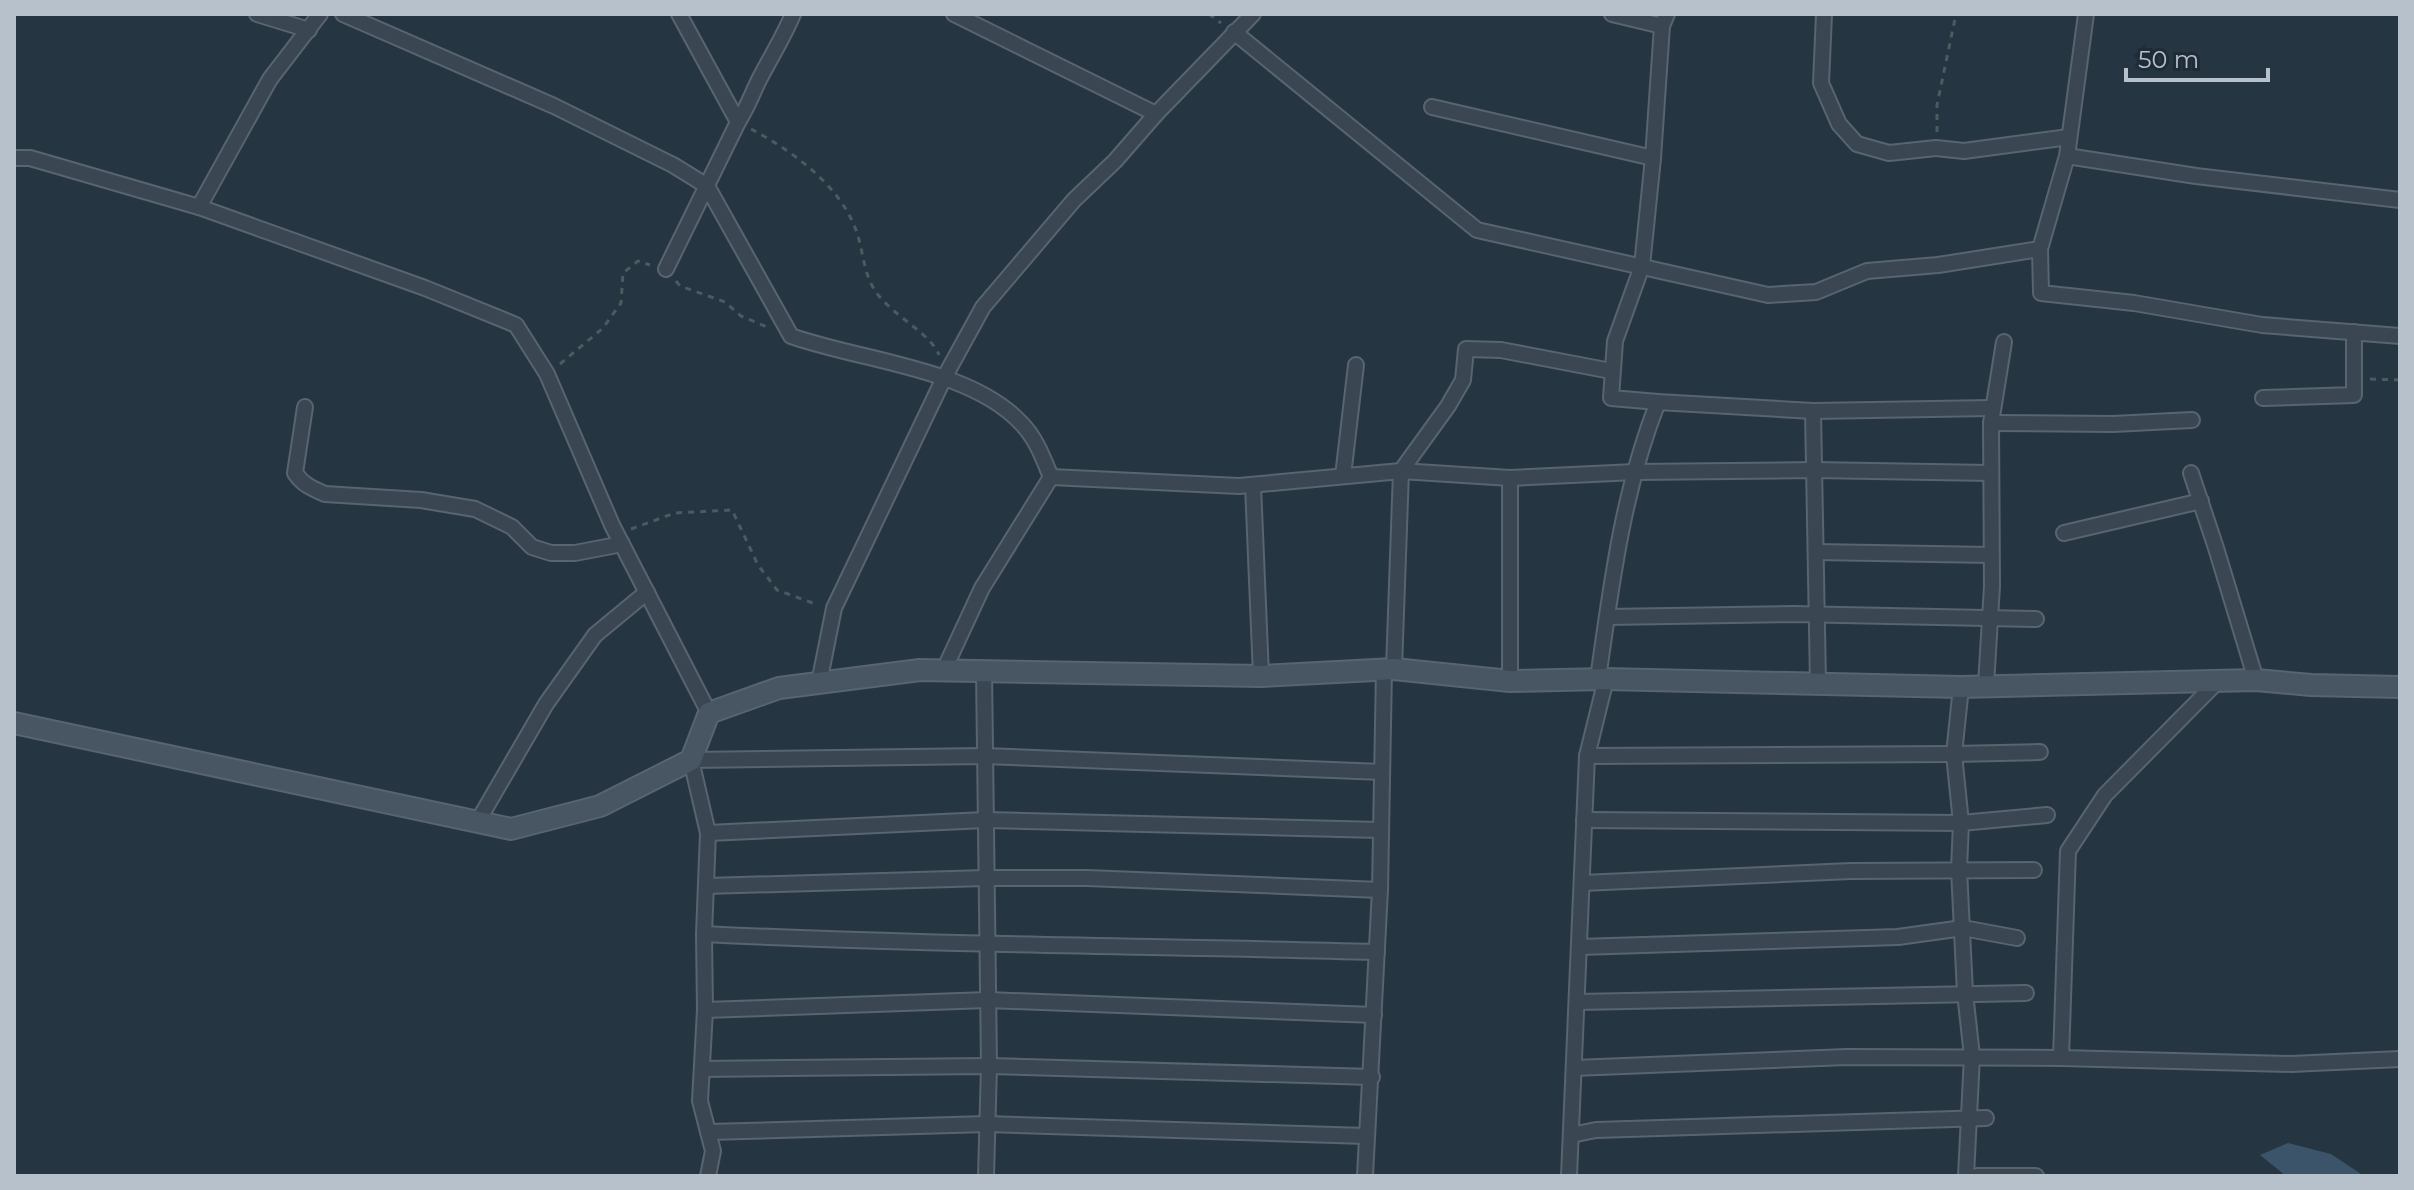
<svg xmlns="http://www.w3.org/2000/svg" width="2414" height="1190" viewBox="0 0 2414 1190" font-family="Montserrat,sans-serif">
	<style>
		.water { fill: #3c546a }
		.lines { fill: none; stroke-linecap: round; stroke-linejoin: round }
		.street-casing { stroke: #58646f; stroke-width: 18 }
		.secondary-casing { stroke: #58646f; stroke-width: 24 }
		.path { stroke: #465e5f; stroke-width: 3; stroke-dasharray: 6 6; stroke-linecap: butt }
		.street { stroke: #3a4651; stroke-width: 14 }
		.secondary { stroke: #485664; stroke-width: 20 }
	</style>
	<rect width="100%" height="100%" fill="#263542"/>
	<path class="water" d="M2288 1143 2331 1154 2364 1176H2286L2260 1155Z"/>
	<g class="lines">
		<defs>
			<g id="street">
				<path d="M257 14 309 30"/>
				<path d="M343 14 554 106 673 165 707 186 791 336C861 361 970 368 1021 423 1036 438 1043 458 1051 477"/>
				<path d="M954 14 1156 114"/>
				<path d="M1612 14 1662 26"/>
				<path d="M1667 14 1662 26 1653 158 1642 266 1615 341 1611 398 1658 402 1813 411 1991 408"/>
				<path d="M1824 14 1821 83 1839 124 1857 144 1889 153 1936 148 1964 151 2069 137"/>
				<path d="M2086 14 2067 156 2040 249 2041 293 2134 303 2262 325 2400 336"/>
				<path d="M1234 32 1477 230 1768 295 1816 292 1867 271 1938 265 2040 249"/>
				<path d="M1432 107 1653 158"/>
				<path d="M738 122C749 105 752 93 761 76 772 55 784 36 793 14"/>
				<path d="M2067 156 2196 176 2400 200"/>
				<path d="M14 158H30L199 207 425 288 516 325 547 374 612 525 709 713"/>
				<path d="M199 207 270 79 320 14"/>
				<path d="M666 269 738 122 679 14"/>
				<path d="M2263 398 2354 395V332"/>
				<path d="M305 407 295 473C303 485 313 489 325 494L421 500 475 509 512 527 532 547 551 553H575L622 544"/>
				<path d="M1813 411 1818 684"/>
				<path d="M1991 423 2113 424 2192 420"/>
				<path d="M2191 473 2216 548 2256 680"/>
				<path d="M1343 476 1356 365"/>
				<path d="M1051 477 1239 486 1401 471 1510 478 1635 472 1814 470 1990 473"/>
				<path d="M1510 478V681"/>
				<path d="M1253 485 1261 676"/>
				<path d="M2064 533 2201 501"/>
				<path d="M1816 552 1991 555"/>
				<path d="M1607 617 1793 614 2036 619"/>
				<path d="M1394 669 1401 471 1448 406 1463 380 1466 349 1501 350 1611 371"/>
				<path d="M944 670 982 588 1051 477"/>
				<path d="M984 670 989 1066 986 1176"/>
				<path d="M1598 679C1611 586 1623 490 1658 402"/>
				<path d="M2218 681 2105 795 2068 851 2061 1058 2291 1064 2400 1059"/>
				<path d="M819 683 834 608 944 378 983 307 1074 200 1115 161 1156 114 1253 14"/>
				<path d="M1986 685 1992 586 1991 423 2004 342"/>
				<path d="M1961 687 1954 754 1961 823 1959 869 1965 993 1972 1056 1966 1176"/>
				<path d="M1587 756 1954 754 2040 752"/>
				<path d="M1584 820 1961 823 2047 815"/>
				<path d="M478 821 546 704 595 635 647 592"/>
				<path d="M708 833 985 820 1380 830"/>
				<path d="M1582 883 1851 871 2034 870"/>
				<path d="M706 886 986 878H1087L1380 890"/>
				<path d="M704 934C928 945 1153 946 1377 952"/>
				<path d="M1579 947 1898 937 1963 928 2017 938"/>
				<path d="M1577 1002 2026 993"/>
				<path d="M705 1010 988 1000 1374 1015"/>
				<path d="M1574 1068 1847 1057 2061 1058"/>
				<path d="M702 1069 989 1066 1372 1077"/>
				<path d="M708 1132 987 1124 1366 1136"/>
				<path d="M1571 1135 1596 1130 1986 1118"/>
				<path d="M708 1176 713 1151 700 1101 705 1010 704 934 708 833 691 760 984 756 1382 772"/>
				<path d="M1365 1176 1380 890 1384 669"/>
				<path d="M1569 1176 1587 756 1606 679"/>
				<path d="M1977 1176H2036"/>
			</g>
			<path id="secondary" d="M14 723 511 829 600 806 691 760 709 713 779 688 920 670 1261 676 1394 669 1510 681 1606 679 1961 687 2256 680 2311 685 2400 687"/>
		</defs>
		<use href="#street" class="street-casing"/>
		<use href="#secondary" class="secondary-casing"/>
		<g class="path">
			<path d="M1209 14 1221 23"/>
			<path d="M751 129C792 151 839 184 856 230 863 249 863 271 874 289 889 314 931 333 939 355"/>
			<path d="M1937 132V105L1956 14"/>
			<path d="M676 281 680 286 725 302 741 316 767 327"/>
			<path d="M560 364 603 328 621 303 623 273 638 261 650 265"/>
			<path d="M2370 379 2400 380"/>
			<path d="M631 529 675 513 732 510 758 565 777 590 818 605"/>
		</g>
		<use href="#street" class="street"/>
		<use href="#secondary" class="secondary"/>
	</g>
	<rect width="2414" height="1190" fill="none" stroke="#b7c1cb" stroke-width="32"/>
	<path d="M2126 68v12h142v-12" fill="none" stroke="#b7c1cb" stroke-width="4"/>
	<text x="2138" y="68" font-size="24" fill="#b7c1cb" stroke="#1f2b37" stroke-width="6" paint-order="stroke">50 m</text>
</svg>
